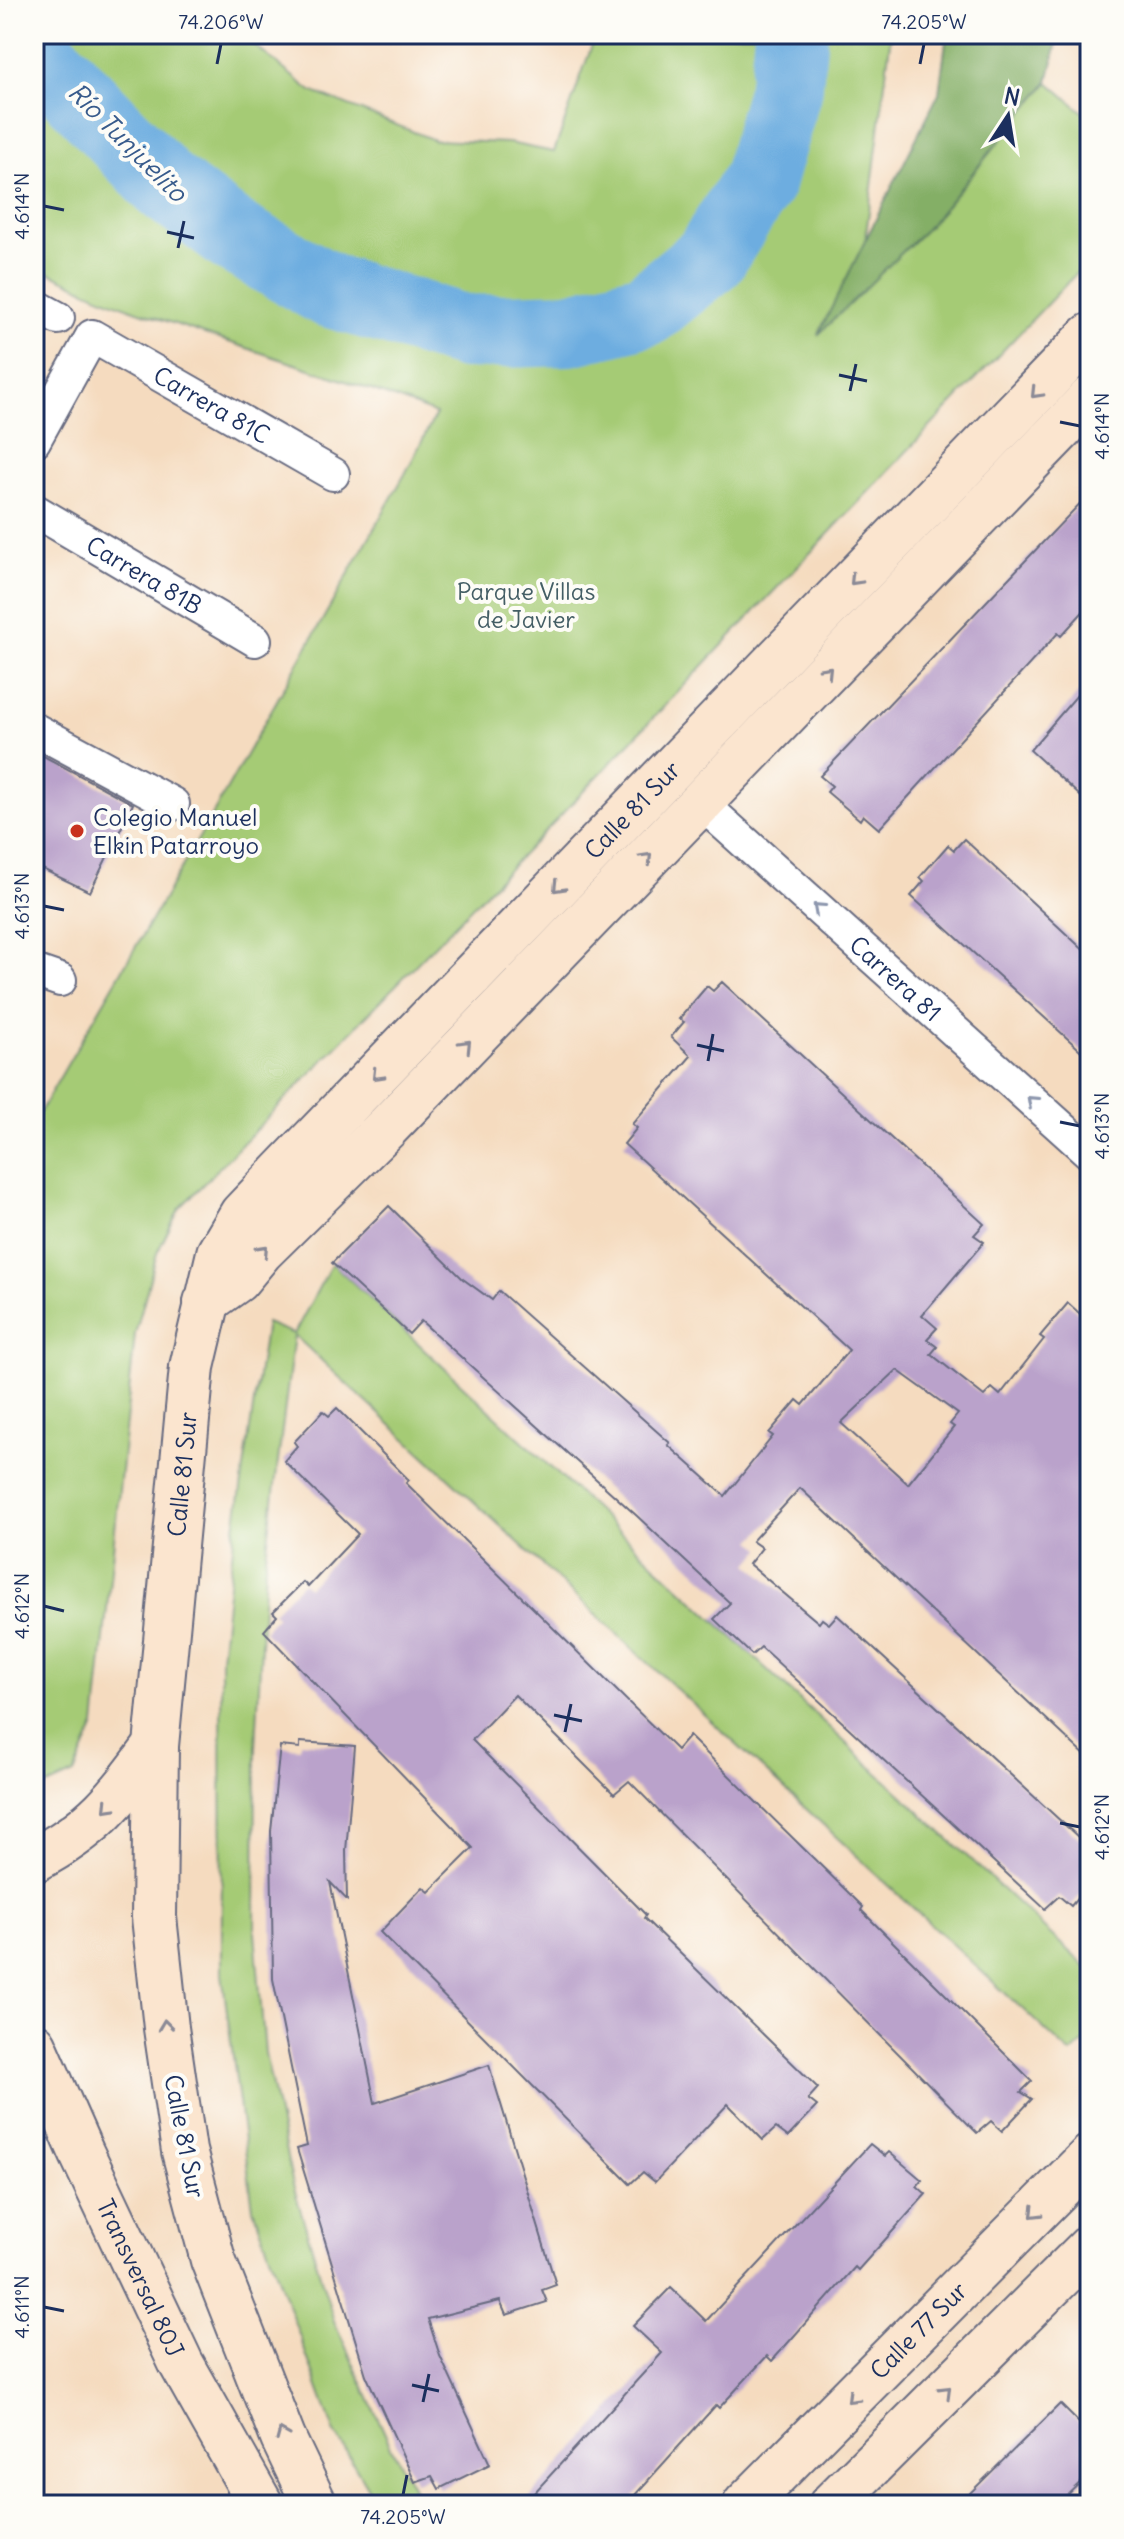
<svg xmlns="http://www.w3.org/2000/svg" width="1124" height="2539" viewBox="0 0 1124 2539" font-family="Delius,sans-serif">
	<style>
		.green { fill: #a5cb75; stroke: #607d6a; stroke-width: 2 }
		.forest { fill: #84af66; stroke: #506f62; stroke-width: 2 }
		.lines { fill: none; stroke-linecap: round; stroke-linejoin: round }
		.river { stroke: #6dade0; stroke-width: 74 }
		.building { fill: #baa2cb; fill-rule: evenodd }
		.street-casing { stroke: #676b80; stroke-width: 36 }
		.secondary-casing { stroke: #676b80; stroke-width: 48 }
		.street { stroke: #fff; stroke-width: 32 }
		.secondary { stroke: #fbe5cf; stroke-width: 44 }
		.oneway { stroke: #8b8a96 }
		.oneway2 { stroke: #8d97ae }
		.ticks { fill: none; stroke: #1b2f5e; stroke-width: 3 }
		.poi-dot { fill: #c8321e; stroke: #fdfcf7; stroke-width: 3 }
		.labels { text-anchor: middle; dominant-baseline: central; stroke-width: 8; stroke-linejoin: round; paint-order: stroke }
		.street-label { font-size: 24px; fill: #1b2f5e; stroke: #fdfcf7 }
		.park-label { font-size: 24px; fill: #445e65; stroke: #fdfcf7 }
		.poi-label { font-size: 24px; fill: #1b2f5e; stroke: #fdfcf7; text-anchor: start }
		.water-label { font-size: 26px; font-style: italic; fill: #385b8c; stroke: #fdfcf7 }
		.neatline { fill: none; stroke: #1b2f5e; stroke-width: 3 }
		.ticks-label { font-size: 20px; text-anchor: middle; fill: #1b2f5e }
	</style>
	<rect width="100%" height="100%" fill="#fdfcf7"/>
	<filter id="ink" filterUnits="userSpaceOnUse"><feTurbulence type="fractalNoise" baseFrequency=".0125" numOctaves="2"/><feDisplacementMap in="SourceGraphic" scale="16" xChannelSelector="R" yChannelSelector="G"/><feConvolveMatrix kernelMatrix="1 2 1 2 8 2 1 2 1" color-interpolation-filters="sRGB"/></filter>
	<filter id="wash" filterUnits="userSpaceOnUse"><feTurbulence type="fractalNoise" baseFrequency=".006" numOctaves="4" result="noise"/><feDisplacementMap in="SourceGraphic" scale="32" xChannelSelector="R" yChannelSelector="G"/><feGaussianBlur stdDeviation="1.8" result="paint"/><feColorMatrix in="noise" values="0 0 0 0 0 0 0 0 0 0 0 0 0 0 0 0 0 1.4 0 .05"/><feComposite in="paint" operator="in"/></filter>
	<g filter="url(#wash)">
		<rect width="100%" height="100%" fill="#f5dbbf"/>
		<g class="green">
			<path d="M34 34H240L311 91 434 140 509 143 554 152 596 34H891L865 243 820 332 930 225 1048 82 1090 118V259L558 818 179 1209 157 1253 135 1334 95 1726 74 1774 38 1790 34 1789V1122L211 817 405 474 436 414C333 373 227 344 124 306 93 295 64 279 34 266Z"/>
			<path d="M332 1263 1090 1971V2037L1071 2054 294 1335 265 1564 256 1747 255 1933 265 2053 293 2185 334 2321 391 2447 422 2505H378L334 2431 253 2208 222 1974 221 1658 235 1528 266 1323 294 1334Z"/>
		</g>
		<path class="forest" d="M947 34H1059L1048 82 930 225 818 335 939 93Z"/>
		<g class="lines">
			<path class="river" d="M34 48 165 185 233 236 328 290 466 332 570 329 647 309 710 258 759 180 786 85 791 34"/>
		</g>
		<g id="blocks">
			<g class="building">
				<path d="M1090 493V604L1061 636 1058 633 879 829 863 815 860 820 827 792 832 786 820 776Z"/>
				<path d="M1090 680V805L1030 750Z"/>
				<path d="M34 751 133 804 90 892 34 865Z"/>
				<path d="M964 839 1090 956V1059L911 896 924 881 920 877 948 845 954 850Z"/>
				<path d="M722 982 984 1224 974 1235 984 1242 922 1315 937 1328 927 1339 937 1347 931 1354 984 1396 992 1388 1000 1395 1044 1339 1040 1336 1068 1303 1090 1323V1760L800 1488 752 1541 762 1548 749 1564 819 1623 822 1619 829 1624 837 1615 1090 1848V1883L1071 1906 1059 1896 1045 1909 761 1647 752 1655 714 1619 730 1603 637 1516 421 1321 409 1334 332 1263 389 1206 463 1279 492 1300 499 1291 670 1443 668 1445 725 1496 773 1436 769 1433 797 1400 803 1405 849 1350 624 1144 637 1128 632 1124 691 1056 671 1037 684 1022 679 1019 707 986 713 991ZM897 1370 958 1414 950 1424 954 1427 908 1484 841 1423Z"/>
				<path d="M337 1408 409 1480 406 1483 677 1750 689 1736 863 1907 861 1910 1032 2081 1021 2092 1032 2099 1002 2131 991 2121 977 2133 629 1781 614 1794 515 1695 472 1740 646 1915 644 1918 818 2088 808 2099 817 2106 788 2137 776 2128 763 2140 728 2104 655 2182 643 2172 630 2184 380 1932 423 1887 429 1892 473 1848 264 1631 277 1616 273 1612 303 1582 308 1587 358 1534 284 1461 297 1446 294 1442 323 1411 329 1416Z"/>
				<path d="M300 1742 355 1746 346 1851 347 1900 330 1882 375 2103 489 2065 556 2285 542 2290 547 2302 506 2315 500 2301 428 2319 440 2356 490 2464 439 2489 432 2476 415 2482 366 2375 297 2149 307 2146 273 1979 271 1831 280 1746 300 1748Z"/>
				<path d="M870 2144 885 2156 889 2152 922 2180 917 2186 926 2194 858 2270 855 2267 772 2361 767 2356 719 2408 716 2405 626 2505H523L662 2353 633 2326 671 2287 706 2321Z"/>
				<path d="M1060 2404 1090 2434V2473L1057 2505H958Z"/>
			</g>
		</g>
	</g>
	<g filter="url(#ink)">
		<use href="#blocks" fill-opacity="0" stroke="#676b80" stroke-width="2"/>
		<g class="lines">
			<defs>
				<g id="street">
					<path d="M34 305 58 318"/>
					<path id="s1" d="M34 441 92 336 333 474"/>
					<path id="s2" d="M34 510 255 640"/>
					<path d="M34 729 173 804"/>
					<path id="s3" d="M701 803 1090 1153"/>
					<path d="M34 971 60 980"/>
				</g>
				<g id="secondary">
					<path d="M206 1302 237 1280 261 1251 387 1127 1090 399"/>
					<path d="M34 1860C95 1828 116 1800 156 1746"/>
					<path id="s4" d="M34 2045 82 2154 181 2363 261 2505"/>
					<path id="s5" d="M315 2505 283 2438 213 2260 184 2151 166 2028 154 1917 156 1746 192 1367 219 1253 242 1214 283 1171 1090 336"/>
					<path id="s6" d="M745 2505 1090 2157"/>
					<path d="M831 2505 1090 2247"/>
				</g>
			</defs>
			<use href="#street" class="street-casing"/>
			<use href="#secondary" class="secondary-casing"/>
			<use href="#street" class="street"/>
			<use href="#secondary" class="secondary"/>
		</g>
		<defs><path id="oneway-chevron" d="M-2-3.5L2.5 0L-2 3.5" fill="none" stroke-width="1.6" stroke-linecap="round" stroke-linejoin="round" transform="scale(2)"/></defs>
		<g class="oneway">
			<use href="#oneway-chevron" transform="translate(1036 393) rotate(134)"/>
			<use href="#oneway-chevron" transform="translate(855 580) rotate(134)"/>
			<use href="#oneway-chevron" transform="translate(827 671) rotate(-46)"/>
			<use href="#oneway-chevron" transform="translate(647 858) rotate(-46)"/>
			<use href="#oneway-chevron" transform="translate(558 887) rotate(134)"/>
			<use href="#oneway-chevron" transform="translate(466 1045) rotate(-46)"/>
			<use href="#oneway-chevron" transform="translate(377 1075) rotate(134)"/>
			<use href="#oneway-chevron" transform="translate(263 1250) rotate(-47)"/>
			<use href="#oneway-chevron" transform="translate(108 1807) rotate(134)"/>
			<use href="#oneway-chevron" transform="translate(165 2025) rotate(-97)"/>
			<use href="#oneway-chevron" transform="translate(1035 2213) rotate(135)"/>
			<use href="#oneway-chevron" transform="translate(946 2391) rotate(-45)"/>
			<use href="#oneway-chevron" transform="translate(852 2398) rotate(135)"/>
			<use href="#oneway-chevron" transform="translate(282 2434) rotate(-113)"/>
		</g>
		<g class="oneway2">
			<use href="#oneway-chevron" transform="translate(818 908) rotate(-138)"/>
			<use href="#oneway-chevron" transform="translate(1032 1101) rotate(-138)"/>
		</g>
	</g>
	<path class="ticks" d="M217 64 221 44M920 64 924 44M44 206 64 210M167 232 194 238M178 248 184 221M839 375 867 381M850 391 856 364M1060 422 1080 426M44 906 64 910M697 1045 724 1051M708 1061 713 1034M1060 1122 1080 1126M44 1606 64 1611M554 1715 582 1721M565 1732 571 1704M1060 1823 1080 1827M44 2307 64 2311M412 2385 439 2391M423 2402 429 2374M403 2495 407 2475"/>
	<circle class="poi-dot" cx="77" cy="831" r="8"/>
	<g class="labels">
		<g class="street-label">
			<text stroke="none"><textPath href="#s1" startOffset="258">Carrera 81C</textPath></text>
			<text stroke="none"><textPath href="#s2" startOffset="128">Carrera 81B</textPath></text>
			<text stroke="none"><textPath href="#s5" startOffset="1890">Calle 81 Sur</textPath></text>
			<text stroke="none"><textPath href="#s3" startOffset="262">Carrera 81</textPath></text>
			<text stroke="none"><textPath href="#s5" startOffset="1058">Calle 81 Sur</textPath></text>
			<text transform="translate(185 2136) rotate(79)">Calle 81 Sur</text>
			<text stroke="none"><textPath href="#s4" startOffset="256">Transversal 80J</textPath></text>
			<text stroke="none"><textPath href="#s6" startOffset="246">Calle 77 Sur</textPath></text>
		</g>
		<g class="park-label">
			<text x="526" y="591">Parque Villas<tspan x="526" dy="28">de Javier</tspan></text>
		</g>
		<g class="poi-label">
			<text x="93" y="817">Colegio Manuel<tspan x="93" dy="28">Elkin Patarroyo</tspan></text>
		</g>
		<g class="water-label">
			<text transform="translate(128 142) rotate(45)">Río Tunjuelito</text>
		</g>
	</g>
	<rect width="1124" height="2539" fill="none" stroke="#fdfcf7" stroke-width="88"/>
	<g transform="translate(1008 116) rotate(12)" stroke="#fdfcf7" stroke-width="6" paint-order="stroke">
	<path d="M0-6L14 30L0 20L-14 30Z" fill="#1b2f5e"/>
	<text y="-12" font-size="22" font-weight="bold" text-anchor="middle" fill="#1b2f5e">N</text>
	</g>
	<rect x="44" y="44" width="1036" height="2451" class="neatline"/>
	<g class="ticks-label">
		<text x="221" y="29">74.206°W</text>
		<text x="924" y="29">74.205°W</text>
		<text transform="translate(22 206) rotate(-90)" y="7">4.614°N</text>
		<text transform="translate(1102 426) rotate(-90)" y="7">4.614°N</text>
		<text transform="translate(22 906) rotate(-90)" y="7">4.613°N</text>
		<text transform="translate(1102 1126) rotate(-90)" y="7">4.613°N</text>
		<text transform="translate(22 1606) rotate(-90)" y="7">4.612°N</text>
		<text transform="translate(1102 1827) rotate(-90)" y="7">4.612°N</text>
		<text transform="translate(22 2307) rotate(-90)" y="7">4.611°N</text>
		<text x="403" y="2524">74.205°W</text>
	</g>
</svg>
